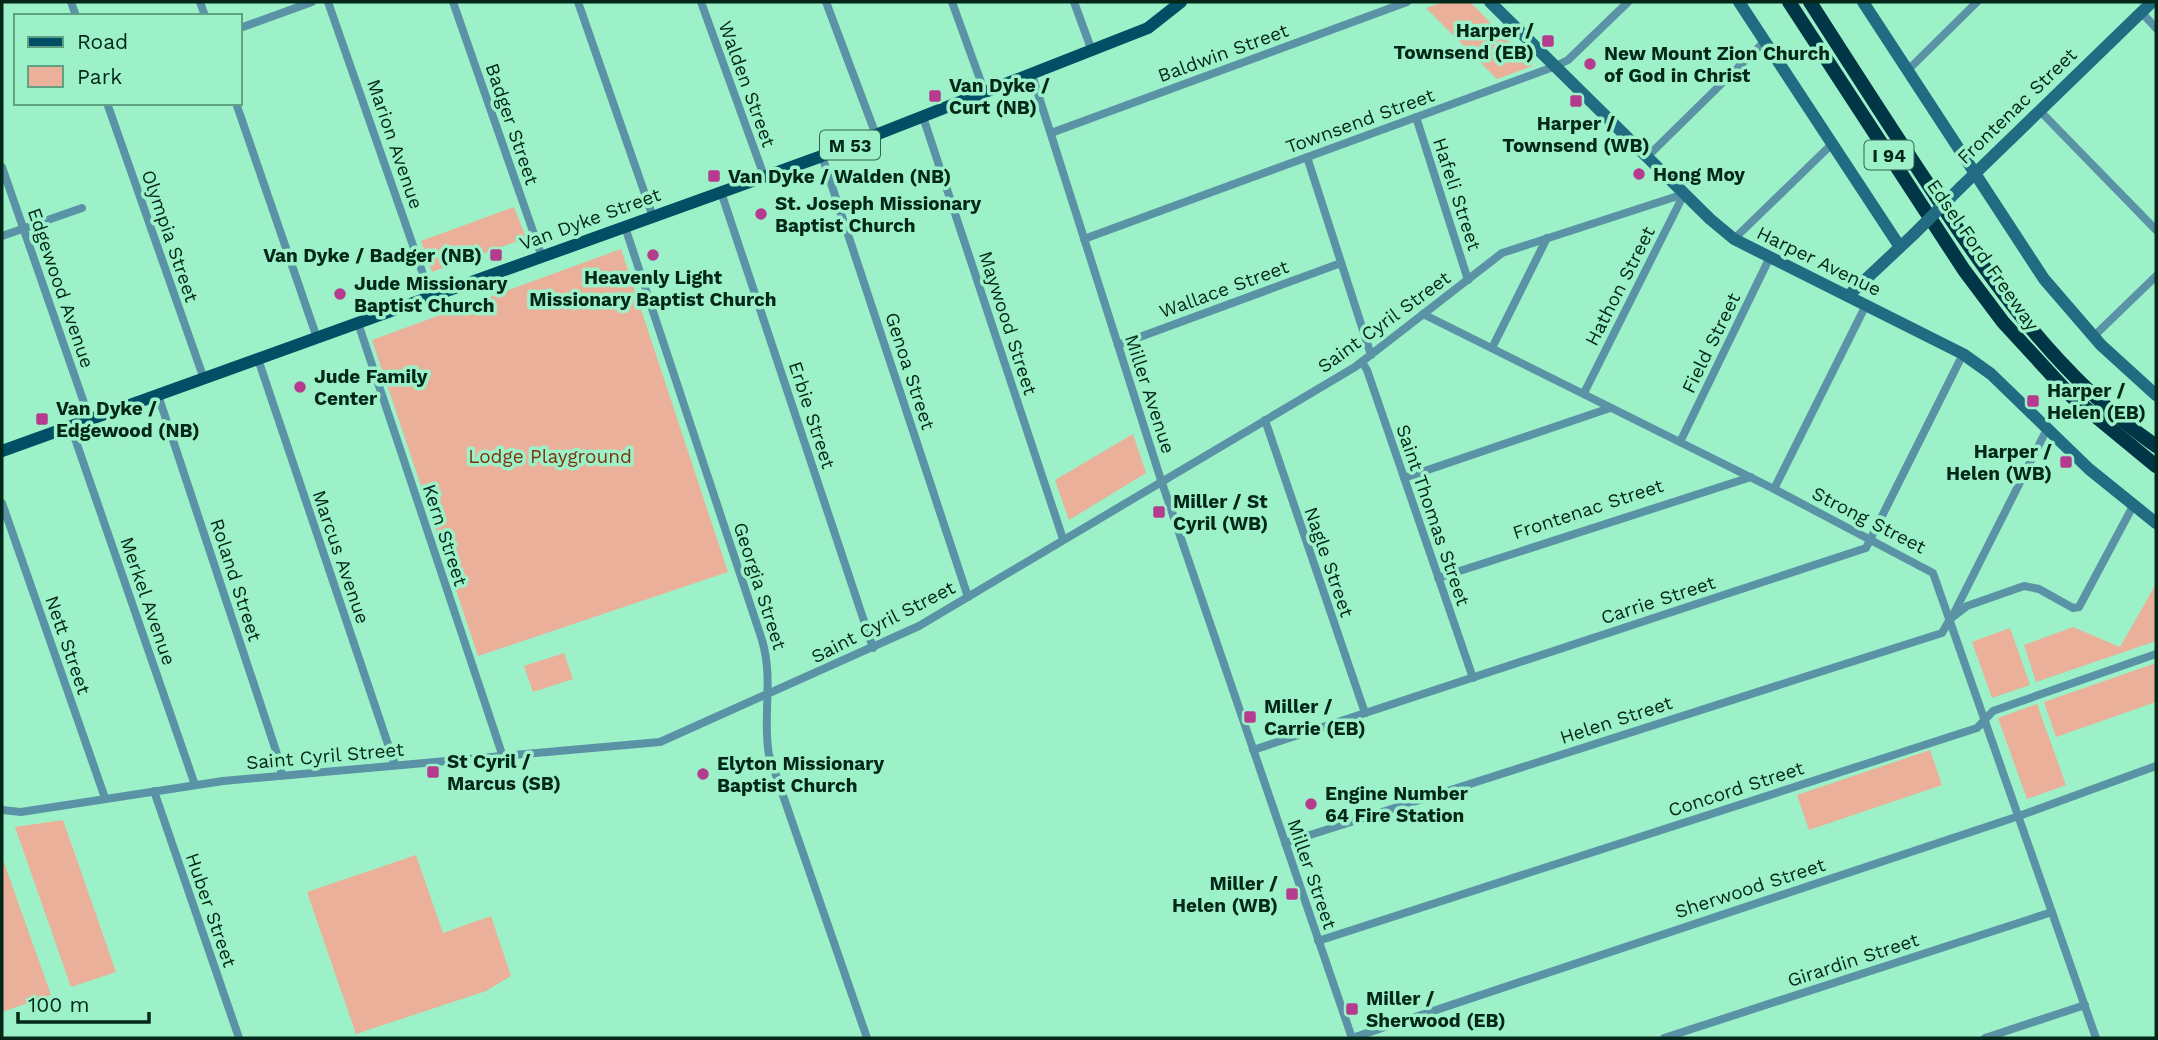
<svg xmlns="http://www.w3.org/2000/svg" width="2158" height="1040" viewBox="0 0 2158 1040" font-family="'Work Sans',sans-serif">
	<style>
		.green { fill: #ebb099 }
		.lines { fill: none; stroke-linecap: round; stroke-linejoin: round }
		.street { stroke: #5b93a6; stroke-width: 8 }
		.secondary { stroke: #226c83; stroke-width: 12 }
		.primary { stroke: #004f64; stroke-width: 12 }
		.highway { stroke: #003645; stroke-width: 14 }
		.secondary-bridge { stroke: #226c83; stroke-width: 12 }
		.poi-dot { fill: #b53b8e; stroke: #9df1c9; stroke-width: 2.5 }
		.labels { text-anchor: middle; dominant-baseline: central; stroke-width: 7; stroke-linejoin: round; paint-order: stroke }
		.shield { fill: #9df1c9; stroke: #31644e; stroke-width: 2 }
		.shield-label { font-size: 18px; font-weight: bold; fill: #03281a }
		.poi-label { font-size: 19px; font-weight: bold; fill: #03281a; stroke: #9df1c9; text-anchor: start }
		.street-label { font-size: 19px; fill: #03281a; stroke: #9df1c9 }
		.park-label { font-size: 19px; fill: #7e320c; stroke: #9df1c9 }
	</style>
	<rect width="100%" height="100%" fill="#9df1c9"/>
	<g class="green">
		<path d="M1444 2H1470L1533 66 1497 79 1426 8Z"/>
		<path d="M514 207 526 238 432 272 421 241Z"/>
		<path d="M621 249 728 572 478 656 372 340Z"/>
		<path d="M1133 434 1146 473 1069 520 1055 480Z"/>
		<path d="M2156 584V641L2036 682 2024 645 2073 627 2120 647Z"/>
		<path d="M2010 628 2030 685 1992 698 1972 642Z"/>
		<path d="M564 653 573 679 533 692 524 666Z"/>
		<path d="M2156 663V702L2056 737 2044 702Z"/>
		<path d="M2037 704 2066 785 2027 799 1998 718Z"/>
		<path d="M1930 750 1942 785 1809 830 1797 795Z"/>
		<path d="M63 820 116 972 71 987 15 827Z"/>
		<path d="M416 855 443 933 491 916 511 976 486 991 356 1034 307 892Z"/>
		<path d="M2 857 51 995 2 1012Z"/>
	</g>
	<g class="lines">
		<g class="street">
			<path d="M71 2 76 16"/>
			<path d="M200 2 205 16"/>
			<path d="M328 2 431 297"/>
			<path d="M453 2 542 257"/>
			<path d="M578 2 653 217"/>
			<path d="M701 2 764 176"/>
			<path d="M826 2 876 135"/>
			<path d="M952 2 985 93"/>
			<path d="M1074 2 1092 51"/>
			<path d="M2141 12 2156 28"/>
			<path d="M240 28 312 2"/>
			<path d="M1907 71 1977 2"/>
			<path d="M1032 75 1161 480 1352 1038"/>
			<path d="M107 103 204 379"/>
			<path d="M236 103 317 338"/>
			<path d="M2040 111 2156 230"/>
			<path d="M923 117 1063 539"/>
			<path d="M1416 117 1468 280"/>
			<path d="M1051 133 1407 2"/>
			<path d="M822 156 968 597"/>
			<path d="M1648 156 1765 41"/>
			<path d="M1307 157 1371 355"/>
			<path d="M2 167 90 420"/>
			<path d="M721 192 873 648"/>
			<path d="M625 227 762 640C774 680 762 716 769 755L867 1038"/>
			<path d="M2 236 82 208"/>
			<path d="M1084 239 1556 66 1568 60 1628 2"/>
			<path d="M1734 239 1832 144"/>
			<path d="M1423 314 1774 489 1933 573 2096 1038"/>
			<path d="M358 323 503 757"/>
			<path d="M2093 337 2156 276"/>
			<path d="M1118 345 1341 263"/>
			<path d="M1492 348 1547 238"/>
			<path d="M258 359 395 765"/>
			<path d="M1362 362 1367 370 1473 678"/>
			<path d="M1584 393 1684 194"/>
			<path d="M158 395 281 766V775"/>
			<path d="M1265 420 1365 713"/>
			<path d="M71 427 195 785"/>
			<path d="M1680 442 1770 257"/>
			<path d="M1404 478 1610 408"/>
			<path d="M1774 489 1866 305"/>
			<path d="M2 503 105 798"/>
			<path d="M1438 578 1751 477"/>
			<path d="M1954 613 2047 429"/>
			<path d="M1950 619 1967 606 2024 586 2039 589 2073 608 2079 607 2133 506"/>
			<path d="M1253 750 1866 548 1963 354"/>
			<path d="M154 791 239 1038"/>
			<path d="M2 810 21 812 223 781 660 742 919 626 1355 367 1502 253 1684 194"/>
			<path d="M1285 843 1942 633 1950 619"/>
			<path d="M1318 941 1977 728 1993 711 2156 654"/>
			<path d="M1352 1038 2019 816 2156 766"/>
			<path d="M1664 1038 2052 912"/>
			<path d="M1985 1038 2085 1005"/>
		</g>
		<g class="secondary">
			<path d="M1490 2 1710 219 1734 239 1963 354 1991 374 2089 469 2156 523"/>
			<path d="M1739 2 1900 247"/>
			<path d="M1863 2 2044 279 2101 345 2156 395"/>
			<path d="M1961 187 2152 2"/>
			<path d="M1848 296 1914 234"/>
		</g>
		<path class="primary" d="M2 451 822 156 1148 28 1181 2"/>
		<g class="highway">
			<path d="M1789 2 1964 270 2003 322 2071 396 2156 466"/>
			<path d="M1810 2C1849 63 1888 124 1928 184 1992 283 2059 378 2156 446"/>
		</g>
		<path class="secondary-bridge" d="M1914 234 1961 187"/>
	</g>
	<g class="poi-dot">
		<rect x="1541" y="34" width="14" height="14" rx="3.5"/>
		<circle cx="1590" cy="64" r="7"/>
		<rect x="928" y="89" width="14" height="14" rx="3.5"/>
		<rect x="1569" y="94" width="14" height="14" rx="3.5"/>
		<circle cx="1639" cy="174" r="7"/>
		<rect x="707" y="169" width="14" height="14" rx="3.5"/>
		<circle cx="761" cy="214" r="7"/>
		<rect x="489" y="248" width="14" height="14" rx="3.5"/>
		<circle cx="653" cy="255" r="7"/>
		<circle cx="340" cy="294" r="7"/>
		<circle cx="300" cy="387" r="7"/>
		<rect x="2026" y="394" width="14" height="14" rx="3.5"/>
		<rect x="35" y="412" width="14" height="14" rx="3.5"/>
		<rect x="2059" y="455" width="14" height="14" rx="3.5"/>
		<rect x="1152" y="505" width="14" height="14" rx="3.5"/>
		<rect x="1243" y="710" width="14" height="14" rx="3.5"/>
		<rect x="426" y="765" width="14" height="14" rx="3.5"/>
		<circle cx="703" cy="774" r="7"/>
		<circle cx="1311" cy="804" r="7"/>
		<rect x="1285" y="887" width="14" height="14" rx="3.5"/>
		<rect x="1345" y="1002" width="14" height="14" rx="3.5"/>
	</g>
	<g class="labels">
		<g class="shield">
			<rect x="820" y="130.5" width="60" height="29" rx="5"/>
			<rect x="1864.5" y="140.5" width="49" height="29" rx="5"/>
		</g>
		<g class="shield-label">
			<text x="850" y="145">M 53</text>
			<text x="1889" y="155">I 94</text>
		</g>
		<g class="poi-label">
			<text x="1534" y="30" text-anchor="end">Harper /<tspan x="1534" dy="22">Townsend (EB)</tspan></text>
			<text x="1604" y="53">New Mount Zion Church<tspan x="1604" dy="22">of God in Christ</tspan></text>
			<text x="949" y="85">Van Dyke /<tspan x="949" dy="22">Curt (NB)</tspan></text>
			<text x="1576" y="123" text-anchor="middle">Harper /<tspan x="1576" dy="22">Townsend (WB)</tspan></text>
			<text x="1653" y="174">Hong Moy</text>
			<text x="728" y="176">Van Dyke / Walden (NB)</text>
			<text x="775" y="203">St. Joseph Missionary<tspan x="775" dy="22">Baptist Church</tspan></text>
			<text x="482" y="255" text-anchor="end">Van Dyke / Badger (NB)</text>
			<text x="653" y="277" text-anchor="middle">Heavenly Light<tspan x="653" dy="22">Missionary Baptist Church</tspan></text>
			<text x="354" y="283">Jude Missionary<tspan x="354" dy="22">Baptist Church</tspan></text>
			<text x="314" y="376">Jude Family<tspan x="314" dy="22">Center</tspan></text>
			<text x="2047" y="390">Harper /<tspan x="2047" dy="22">Helen (EB)</tspan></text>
			<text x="56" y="408">Van Dyke /<tspan x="56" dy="22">Edgewood (NB)</tspan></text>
			<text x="2052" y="451" text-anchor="end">Harper /<tspan x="2052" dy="22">Helen (WB)</tspan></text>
			<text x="1173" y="501">Miller / St<tspan x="1173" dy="22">Cyril (WB)</tspan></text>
			<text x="1264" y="706">Miller /<tspan x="1264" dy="22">Carrie (EB)</tspan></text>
			<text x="447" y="761">St Cyril /<tspan x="447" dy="22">Marcus (SB)</tspan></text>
			<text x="717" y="763">Elyton Missionary<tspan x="717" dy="22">Baptist Church</tspan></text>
			<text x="1325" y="793">Engine Number<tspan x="1325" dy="22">64 Fire Station</tspan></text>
			<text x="1278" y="883" text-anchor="end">Miller /<tspan x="1278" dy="22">Helen (WB)</tspan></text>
			<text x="1366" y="998">Miller /<tspan x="1366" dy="22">Sherwood (EB)</tspan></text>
		</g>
		<g class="street-label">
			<text transform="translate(1223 53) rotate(-20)">Baldwin Street</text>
			<text transform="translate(747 84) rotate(70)">Walden Street</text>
			<text transform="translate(2017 106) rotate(-44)">Frontenac Street</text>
			<text transform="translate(1360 121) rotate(-20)">Townsend Street</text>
			<text transform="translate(512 124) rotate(71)">Badger Street</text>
			<text transform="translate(395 144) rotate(71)">Marion Avenue</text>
			<text transform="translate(1457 194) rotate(72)">Hafeli Street</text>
			<text transform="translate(590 219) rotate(-20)">Van Dyke Street</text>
			<text transform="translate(170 236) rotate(71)">Olympia Street</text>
			<text transform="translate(1983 255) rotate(55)">Edsel Ford Freeway</text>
			<text transform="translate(1819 261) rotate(26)">Harper Avenue</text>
			<text transform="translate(1620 286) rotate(-63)">Hathon Street</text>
			<text transform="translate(61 288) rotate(71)">Edgewood Avenue</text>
			<text transform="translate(1224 289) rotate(-20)">Wallace Street</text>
			<text transform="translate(1384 322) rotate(-36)">Saint Cyril Street</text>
			<text transform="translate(1008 323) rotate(72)">Maywood Street</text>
			<text transform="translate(1711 343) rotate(-64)">Field Street</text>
			<text transform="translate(910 371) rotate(72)">Genoa Street</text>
			<text transform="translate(1150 394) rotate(72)">Miller Avenue</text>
			<text transform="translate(812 415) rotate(72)">Erbie Street</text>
			<text transform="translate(1588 509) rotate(-18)">Frontenac Street</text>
			<text transform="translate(1433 515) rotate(71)">Saint Thomas Street</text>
			<text transform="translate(1869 520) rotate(27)">Strong Street</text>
			<text transform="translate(445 535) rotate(72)">Kern Street</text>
			<text transform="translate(341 557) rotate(71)">Marcus Avenue</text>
			<text transform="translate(1329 562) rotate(71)">Nagle Street</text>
			<text transform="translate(236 580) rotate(72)">Roland Street</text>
			<text transform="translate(760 586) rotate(72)">Georgia Street</text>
			<text transform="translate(1658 600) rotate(-18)">Carrie Street</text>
			<text transform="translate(148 601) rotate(71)">Merkel Avenue</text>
			<text transform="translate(883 622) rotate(-27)">Saint Cyril Street</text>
			<text transform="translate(68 645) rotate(71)">Nett Street</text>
			<text transform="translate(1616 720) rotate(-18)">Helen Street</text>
			<text transform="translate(325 756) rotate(-5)">Saint Cyril Street</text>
			<text transform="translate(1736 789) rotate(-18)">Concord Street</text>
			<text transform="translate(1312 874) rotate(71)">Miller Street</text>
			<text transform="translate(1750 888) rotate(-18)">Sherwood Street</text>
			<text transform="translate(211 910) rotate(71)">Huber Street</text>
			<text transform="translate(1853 960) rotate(-18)">Girardin Street</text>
		</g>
		<g class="park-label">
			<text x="550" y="456">Lodge Playground</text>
		</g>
	</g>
	<rect width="2158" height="1040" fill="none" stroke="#03281a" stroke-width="7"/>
	<rect x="14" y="14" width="228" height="91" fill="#9df1c9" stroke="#5fa183" stroke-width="2"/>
	<rect x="28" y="37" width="35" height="10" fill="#004f64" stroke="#5fa183" stroke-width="2"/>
	<text x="77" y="49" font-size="21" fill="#03281a">Road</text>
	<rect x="28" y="66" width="35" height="21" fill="#ebb099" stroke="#5fa183" stroke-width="2"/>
	<text x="77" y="84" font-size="21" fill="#03281a">Park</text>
	<path d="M18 1012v10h131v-10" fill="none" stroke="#03281a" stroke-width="3.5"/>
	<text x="28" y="1012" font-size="21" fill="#03281a" stroke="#9df1c9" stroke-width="5" paint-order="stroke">100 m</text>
</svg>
